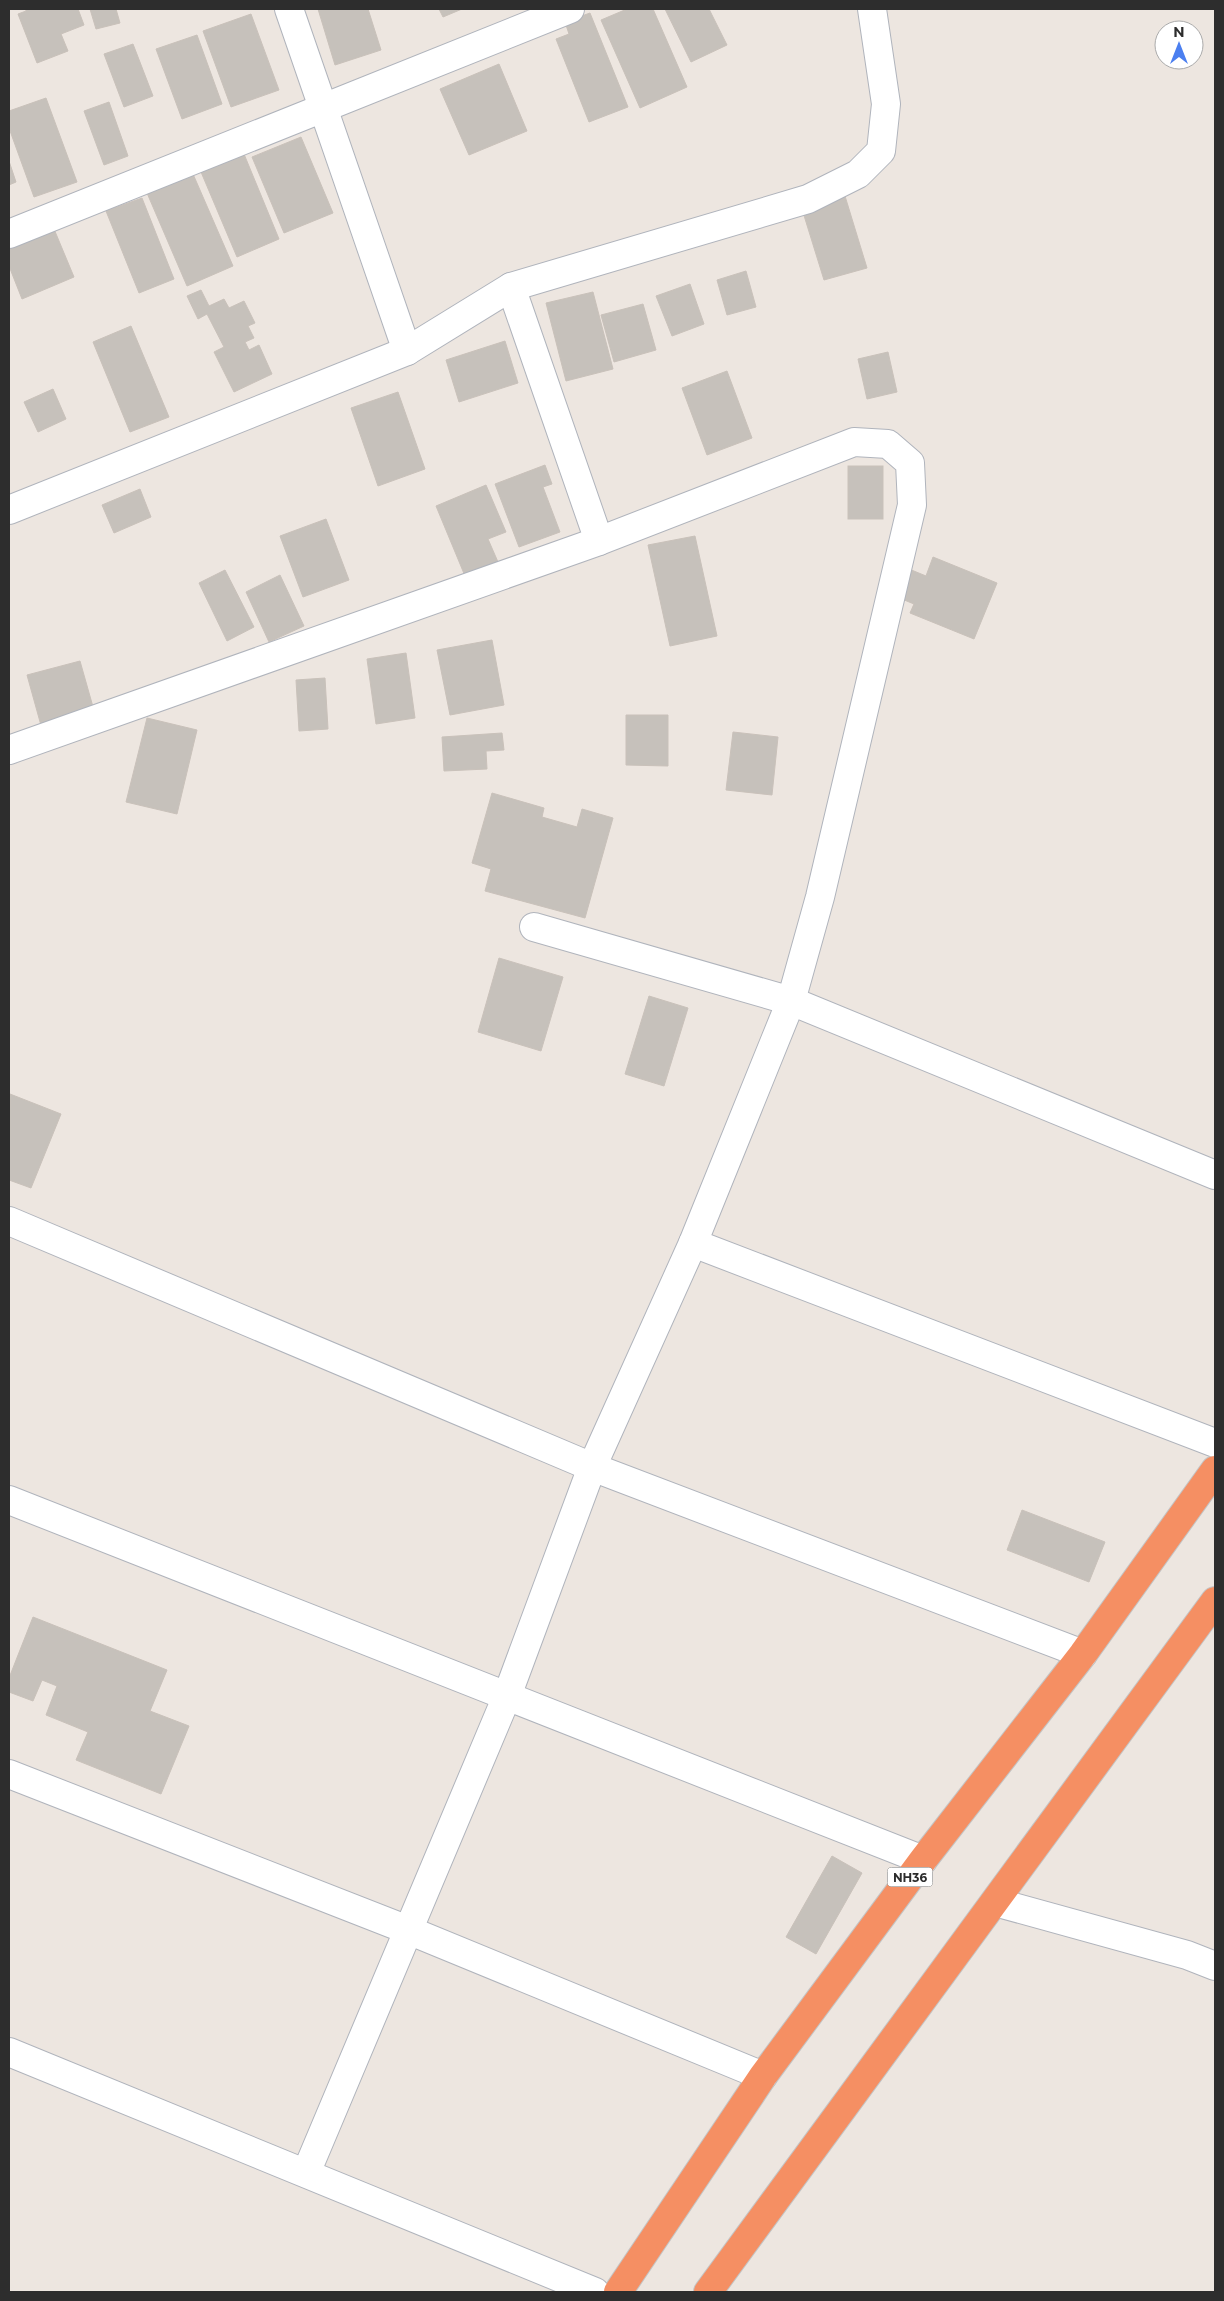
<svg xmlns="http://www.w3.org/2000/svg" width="1224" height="2301" viewBox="0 0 1224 2301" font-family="Montserrat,sans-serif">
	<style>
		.building { fill: #c6c1bb; stroke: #c9c1ba }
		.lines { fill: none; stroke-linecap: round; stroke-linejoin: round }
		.minor-casing { stroke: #b0b4bc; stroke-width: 30 }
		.highway-casing { stroke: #c4c4c4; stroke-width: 30 }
		.minor { stroke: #fff; stroke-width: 28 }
		.highway { stroke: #f58f63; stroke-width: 28 }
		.labels { text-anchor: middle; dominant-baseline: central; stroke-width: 4; stroke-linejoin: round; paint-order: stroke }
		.shield { fill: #fff; stroke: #6c6c6c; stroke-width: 1 }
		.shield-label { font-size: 12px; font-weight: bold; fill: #2d2d2d }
	</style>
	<rect width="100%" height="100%" fill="#ede6e0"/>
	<g class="building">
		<path d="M26 9H78L84 25 61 34 68 51 37 63 18 14 26 11Z"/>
		<path d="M90 9H116L120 23 96 29Z"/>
		<path d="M318 9H368L381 50 335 65Z"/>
		<path d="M439 9H462L443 17Z"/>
		<path d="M627 9H653L687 87 640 108 601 20Z"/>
		<path d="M665 9H709L727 45 691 62Z"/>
		<path d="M590 13 628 107 589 122 556 39 569 34 565 22Z"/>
		<path d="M251 14 279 90 231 107 203 31Z"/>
		<path d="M197 35 222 104 182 119 156 49Z"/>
		<path d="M133 44 153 96 124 107 104 54Z"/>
		<path d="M499 64 527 131 469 155 440 89Z"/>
		<path d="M46 98 77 182 34 197 9 128V111Z"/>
		<path d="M109 102 128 156 104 165 84 111Z"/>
		<path d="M301 137 333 213 284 233 252 157Z"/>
		<path d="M244 154 279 239 237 257 201 172Z"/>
		<path d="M9 161 16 182 9 185Z"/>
		<path d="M193 174 233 266 187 286 147 193Z"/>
		<path d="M845 196 867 268 824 280 802 209Z"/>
		<path d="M142 198 174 279 139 293 106 211Z"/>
		<path d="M54 229 74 277 22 299 9 266V248Z"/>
		<path d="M746 271 756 307 727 315 717 280Z"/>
		<path d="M690 284 704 324 672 336 656 296Z"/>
		<path d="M201 290 209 306 224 299 229 308 244 301 255 323 248 326 254 338 245 342 249 350 259 345 272 374 234 392 214 352 224 347 207 314 198 319 187 296Z"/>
		<path d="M593 292 613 369 566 381 546 303Z"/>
		<path d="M643 304 656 350 614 362 601 315Z"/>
		<path d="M131 326 169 417 130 432 93 342Z"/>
		<path d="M505 341 518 383 459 402 446 360Z"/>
		<path d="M888 352 897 392 867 399 858 359Z"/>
		<path d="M727 371 752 438 707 455 682 388Z"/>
		<path d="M53 389 66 419 38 432 24 402Z"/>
		<path d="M398 392 425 469 378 486 351 408Z"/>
		<path d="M545 465 552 484 543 487 560 532 519 547 495 484Z"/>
		<rect x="848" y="466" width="35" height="53"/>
		<path d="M486 485 506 532 488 539 498 562 465 576 436 506Z"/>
		<path d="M140 489 151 517 114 533 102 505Z"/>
		<path d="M326 519 349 580 303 597 280 536Z"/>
		<path d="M695 536 717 636 670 646 648 545Z"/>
		<path d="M933 557 997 583 974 639 910 613 914 604 897 597 909 569 926 576Z"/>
		<path d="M225 570 254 627 227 641 199 583Z"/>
		<path d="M280 575 304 626 269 642 246 592Z"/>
		<path d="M492 640 504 705 450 715 437 650Z"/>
		<path d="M406 653 415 718 376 724 367 659Z"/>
		<path d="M80 661 95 714 42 729 27 675Z"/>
		<path d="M325 678 328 729 299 731 296 680Z"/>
		<path d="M626 715H668V766L626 765Z"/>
		<path d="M147 718 197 730 177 814 126 802Z"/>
		<path d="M733 732 778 737 772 795 726 790Z"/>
		<path d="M502 733 504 750 486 751 487 769 444 771 442 737Z"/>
		<path d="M492 793 544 808 542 817 577 827 582 809 613 818 585 918 485 891 491 869 472 863Z"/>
		<path d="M499 958 563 977 541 1051 478 1032Z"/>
		<path d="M649 996 688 1008 664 1086 625 1074Z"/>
		<path d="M10 1094 61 1114 31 1188 9 1180Z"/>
		<path d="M1022 1510 1105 1542 1089 1582 1007 1550Z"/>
		<path d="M33 1617 167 1670 150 1711 189 1726 161 1794 76 1760 88 1732 46 1715 57 1686 42 1680 33 1701 9 1692V1678Z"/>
		<path d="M832 1856 862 1873 816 1954 786 1937Z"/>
	</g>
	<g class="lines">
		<defs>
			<g id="minor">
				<path d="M289 9 407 351"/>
				<path d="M9 234 570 9"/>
				<path d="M511 287 599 541"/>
				<path d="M9 510 407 351 511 287 808 199 858 174 881 151 886 104 872 9"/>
				<path d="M9 750 599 541 854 442 888 444 910 463 912 505 820 897 791 1001 693 1243 592 1467 507 1696 306 2173"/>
				<path d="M534 927 791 1001 1215 1175"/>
				<path d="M9 1221 592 1467 1083 1654"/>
				<path d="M693 1243 1215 1443"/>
				<path d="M9 1500 923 1860"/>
				<path d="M9 1774 408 1930 763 2076"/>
				<path d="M995 1902 1187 1955 1215 1966"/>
				<path d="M9 2052 595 2292"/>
			</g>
			<g id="highway">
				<path d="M618 2292 763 2076 923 1860 1083 1654 1215 1470"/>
				<path d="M708 2292 1215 1601"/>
			</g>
		</defs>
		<use href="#minor" class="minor-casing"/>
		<use href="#highway" class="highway-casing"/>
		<use href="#minor" class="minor"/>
		<use href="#highway" class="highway"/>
	</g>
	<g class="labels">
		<rect class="shield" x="887.5" y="1867.5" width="45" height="19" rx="4"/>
		<g class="shield-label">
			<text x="910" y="1877">NH36</text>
		</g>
	</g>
	<rect width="1224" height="2301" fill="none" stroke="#2d2d2d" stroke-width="20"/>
	<g transform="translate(1179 45)"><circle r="24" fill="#ffffff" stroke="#ababab"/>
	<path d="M0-4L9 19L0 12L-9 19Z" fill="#4b7ff0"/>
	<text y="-8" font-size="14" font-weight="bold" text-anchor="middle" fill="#2d2d2d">N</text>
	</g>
</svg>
